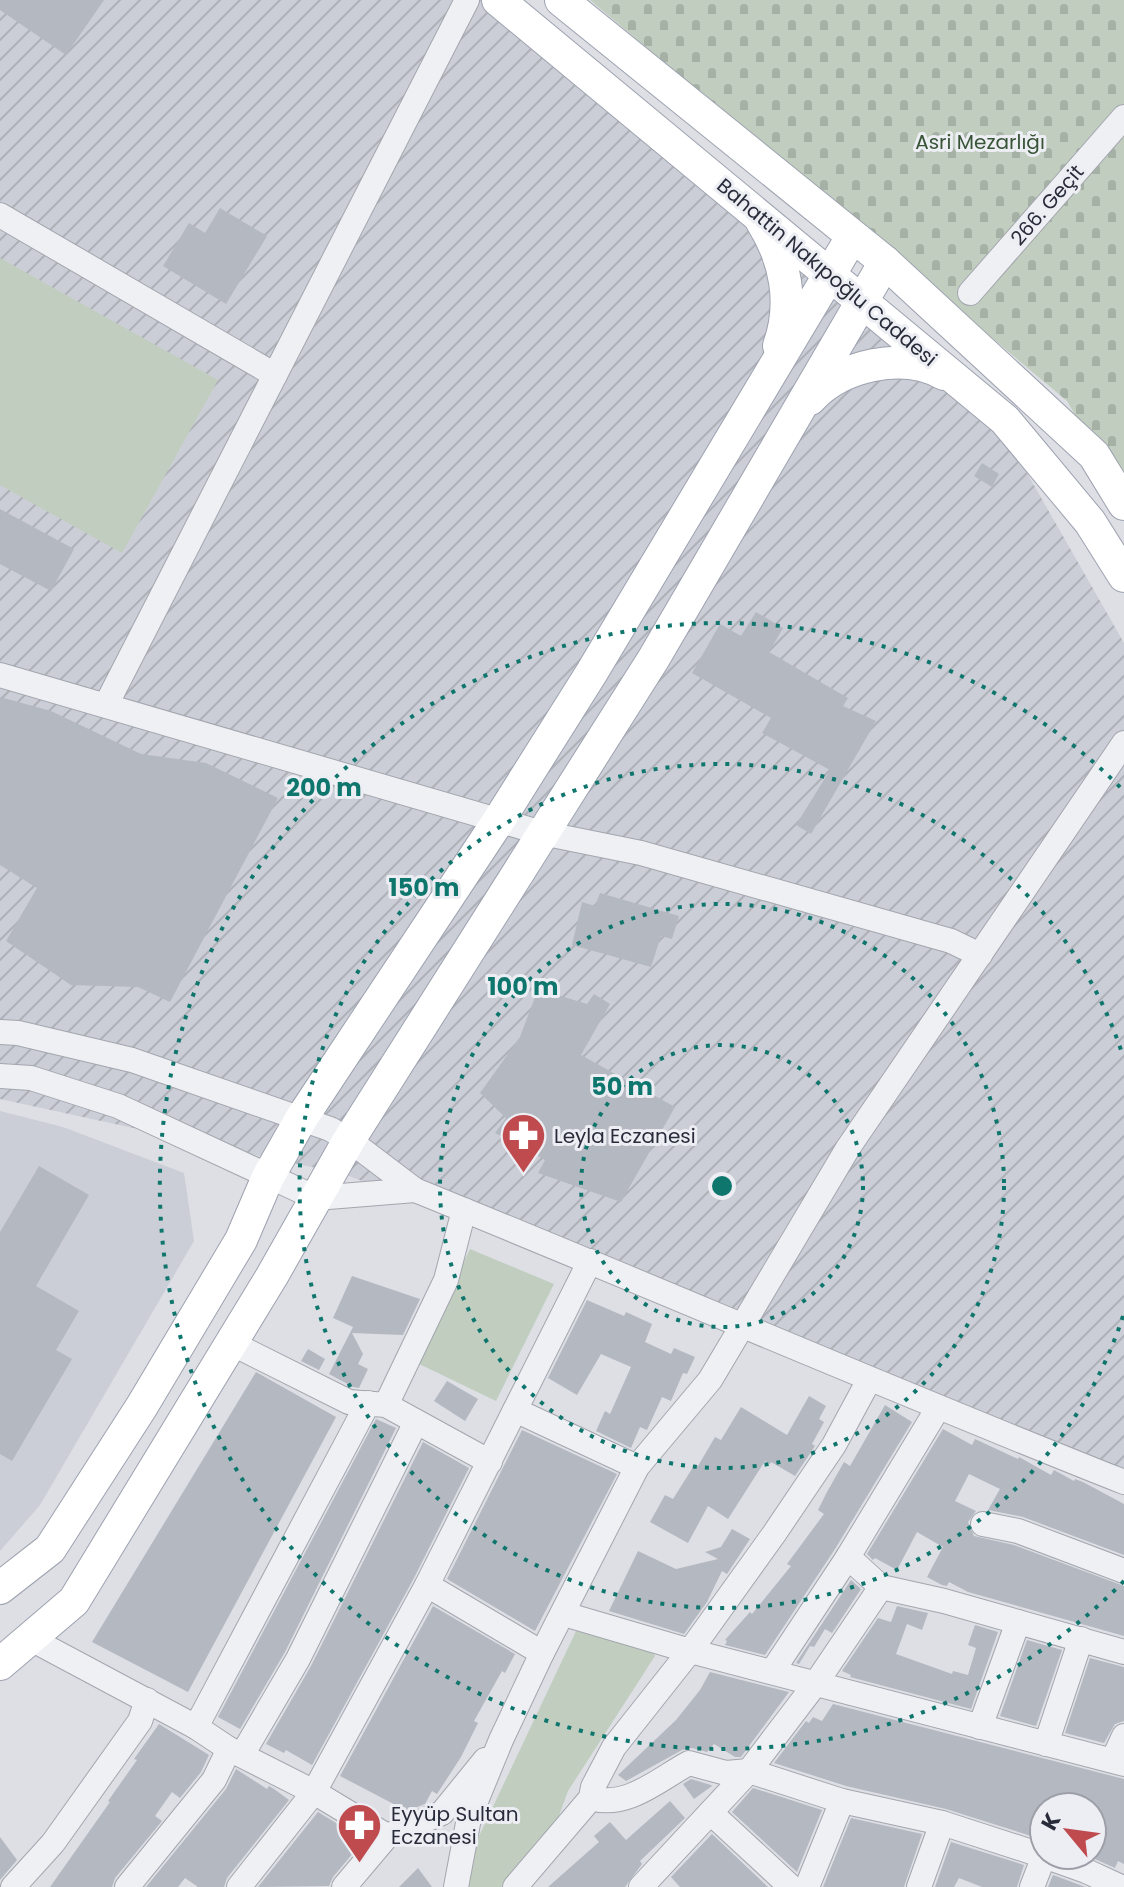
<svg xmlns="http://www.w3.org/2000/svg" width="1124" height="1887" viewBox="0 0 1124 1887" font-family="Poppins,sans-serif">
	<style>
		.built { fill: #cbced6 }
		.industrial { fill: url(#industrial-furrows) }
		.cemetery { fill: url(#cemetery-stones) }
		.park { fill: #c1cebf }
		.building { fill: #b4b8c1 }
		.lines { fill: none; stroke-linecap: round; stroke-linejoin: round }
		.minor-casing { stroke: #a3a6ae; stroke-width: 26 }
		.major-casing { stroke: #9da2b0; stroke-width: 34 }
		.minor { stroke: #eff0f4; stroke-width: 24 }
		.major { stroke: #fff; stroke-width: 32 }
		.ring { fill: none; stroke: #0f766e; stroke-width: 4; stroke-dasharray: 4 8 }
		.labels { text-anchor: middle; dominant-baseline: central; stroke-width: 6; stroke-linejoin: round; paint-order: stroke }
		.park-label { font-size: 20px; fill: #385436; stroke: #eceef3 }
		.street-label { font-size: 20px; fill: #282c3a; stroke: #eceef3 }
		.poi-label { font-size: 20px; fill: #282c3a; stroke: #eceef3; text-anchor: start }
		.centre { fill: #0f766e; stroke: #eceef3; stroke-width: 4 }
		.ring-label { font-size: 24px; text-anchor: middle; font-weight: bold; fill: #0f766e; stroke: #eceef3; stroke-width: 6; stroke-linejoin: round; paint-order: stroke }
	</style>
	<defs>
		<pattern id="industrial-furrows" width="10" height="10" patternUnits="userSpaceOnUse" patternTransform="scale(2)"><rect width="10" height="10" fill="#cbced6"/><path d="M-1 1l2-2M0 10L10 0M9 11l2-2" fill="none" stroke="#aeb1b8"/></pattern>
		<pattern id="cemetery-stones" width="16" height="16" patternUnits="userSpaceOnUse" patternTransform="scale(2)"><rect width="16" height="16" fill="#c1cebf"/><path d="M2 7V4a2 2 0 0 1 4 0v3zM10 15v-3a2 2 0 0 1 4 0v3z" fill="#a6b1a5"/></pattern>
	</defs>
	<rect width="100%" height="100%" fill="#dddfe5"/>
	<path class="built" d="M0 1111 63 1127 184 1173 194 1241 40 1505 0 1551Z"/>
	<path class="industrial" d="M0 0H486L1003 431 1124 643V1475L344 1174 0 1099Z"/>
	<path class="cemetery" d="M590 0H1124V498L1067 401Z"/>
	<g class="park">
		<path d="M0 258 218 380 122 553 0 485Z"/>
		<path d="M470 1249 554 1284 496 1401 415 1362Z"/>
		<path d="M577 1629 652 1648 655 1656 568 1791 555 1827 501 1887H468L472 1851Z"/>
	</g>
	<g class="building">
		<path d="M0 0H104L66 55 0 10Z"/>
		<path d="M220 208 267 236 226 304 163 266 189 223 205 233Z"/>
		<path d="M982 463 999 474 992 487 974 476Z"/>
		<path d="M0 509 74 549 51 591 0 564Z"/>
		<path d="M756 612 783 628 769 652 848 698 843 706 876 721 811 834 796 825 830 770 762 733 771 718 692 673 720 624 741 636Z"/>
		<path d="M0 697 51 711 141 754 206 763 278 798 170 1002 138 987 71 985 6 941 37 888 0 865Z"/>
		<path d="M600 893 679 916 672 939 661 936 651 967 572 945 582 902 595 906Z"/>
		<path d="M538 989 587 1004 594 994 610 1004 581 1055 675 1107 621 1202 538 1173 545 1160 495 1133 506 1118 480 1093 520 1037Z"/>
		<path d="M39 1166 89 1195 36 1286 79 1311 56 1350 72 1359 12 1461 0 1454V1232Z"/>
		<path d="M352 1276 420 1299 403 1335 352 1333 363 1354 358 1364 368 1369 359 1388 353 1387 329 1374 353 1327 333 1318Z"/>
		<path d="M587 1300 624 1316 626 1312 652 1324 645 1342 671 1354 674 1348 695 1357 687 1374 683 1373 671 1401 662 1397 647 1430 640 1427 631 1448 596 1431 605 1411 610 1414 631 1367 601 1354 577 1395 548 1378Z"/>
		<path d="M308 1349 325 1359 319 1370 301 1361Z"/>
		<path d="M256 1372 336 1417 188 1692 92 1642Z"/>
		<path d="M447 1381 478 1399 465 1421 434 1401Z"/>
		<path d="M809 1396 826 1406 819 1419 824 1422 812 1444 815 1446 795 1476 771 1462 770 1464 765 1461 728 1519 708 1506 688 1543 650 1522 665 1495 673 1499 695 1464 698 1466 715 1437 721 1440 741 1407 787 1435Z"/>
		<path d="M885 1405 912 1422 835 1549 765 1655 725 1645 727 1641 725 1640 750 1612 752 1614 791 1566 787 1564 824 1514 818 1510 827 1492 844 1462 850 1466Z"/>
		<path d="M376 1419 396 1428 285 1652 240 1729 218 1717Z"/>
		<path d="M943 1429 972 1445 975 1439 1018 1459 1019 1457 1051 1475 1054 1470 1074 1481 1075 1479 1083 1482 1124 1504V1555L1023 1517 988 1510 1000 1489 969 1474 955 1501 976 1511 968 1522 974 1536 1014 1545 1124 1586V1636L968 1592 949 1582 947 1586 942 1585 927 1577 943 1547 917 1532 897 1570 875 1558 873 1560 867 1554Z"/>
		<path d="M522 1430 617 1474 535 1631 447 1579Z"/>
		<path d="M423 1442 469 1468 414 1578 312 1765 286 1750 284 1753 266 1744 311 1666Z"/>
		<path d="M732 1529 750 1539 727 1574 722 1571 707 1602 684 1634 609 1611 638 1551 676 1569 718 1559 705 1552 721 1547Z"/>
		<path d="M851 1580 861 1589 832 1633 825 1629 814 1647 810 1646 799 1664 796 1663Z"/>
		<path d="M433 1606 515 1654 505 1673 502 1671 474 1721 478 1723 461 1757 437 1794 432 1791 425 1804 407 1811 340 1776Z"/>
		<path d="M897 1606 928 1613 922 1630 907 1624 896 1654 952 1674 953 1671 968 1675 976 1648 968 1645 975 1625 998 1632 971 1709 850 1677 851 1675 842 1671 878 1618 891 1622Z"/>
		<path d="M1027 1640 1062 1650 1036 1726 1000 1716Z"/>
		<path d="M1090 1658 1124 1667V1721L1115 1724 1104 1743 1065 1733Z"/>
		<path d="M710 1672 789 1692 741 1757H735L714 1744 707 1752 692 1748 682 1750 626 1781 618 1775 676 1720 700 1690Z"/>
		<path d="M833 1704 1124 1779V1864L1118 1861 1115 1868 1086 1855H1092V1807H1044V1840L946 1809 846 1786 774 1763 806 1721 809 1723 813 1717 822 1721Z"/>
		<path d="M159 1724 209 1755 201 1772 180 1798 172 1792 155 1816 162 1821 115 1878 112 1887H50L110 1802 108 1801 137 1760 134 1759Z"/>
		<path d="M236 1769 267 1789 269 1786 274 1789 289 1800 227 1878 224 1887H198L185 1878 178 1887H146L226 1789Z"/>
		<path d="M691 1779 711 1785 712 1786 694 1799 683 1784Z"/>
		<path d="M753 1788 822 1810 797 1872 732 1812Z"/>
		<path d="M670 1801 685 1818 640 1861 642 1864 625 1887H548L599 1842 594 1836 610 1822 626 1840Z"/>
		<path d="M318 1812 364 1840 333 1877 329 1886 258 1887Z"/>
		<path d="M851 1818 922 1834 904 1887H823Z"/>
		<path d="M712 1834 768 1887H680L671 1877Z"/>
		<path d="M0 1837 17 1860 0 1880Z"/>
		<path d="M951 1842 1024 1865 1017 1887H982L959 1878 954 1887H935Z"/>
		<path d="M418 1868 432 1887H399Z"/>
		<path d="M1053 1875 1080 1885 1085 1887H1048Z"/>
	</g>
	<g class="lines">
		<defs>
			<g id="minor">
				<path d="M0 215 275 375"/>
				<path d="M970 293 1124 117"/>
				<path d="M0 675 542 833 641 853 951 941 980 955"/>
				<path d="M106 705 467 0"/>
				<path d="M0 1032 18 1033 132 1060 330 1129 349 1140 415 1190 316 1198 118 1106 31 1078 0 1076"/>
				<path d="M415 1190C652 1286 886 1388 1124 1482"/>
				<path d="M231 1343 349 1402 386 1405 490 1462"/>
				<path d="M386 1405 446 1280 464 1210"/>
				<path d="M515 1410 637 1467"/>
				<path d="M983 1524 1018 1531 1124 1571"/>
				<path d="M848 1557 881 1587 944 1601 1124 1652"/>
				<path d="M427 1585 542 1653"/>
				<path d="M564 1614 690 1651 1124 1764"/>
				<path d="M31 1639 196 1727 229 1749 314 1792 387 1836"/>
				<path d="M772 1672 848 1557 938 1408"/>
				<path d="M196 1727 368 1403"/>
				<path d="M980 1727 1018 1622"/>
				<path d="M1046 1744 1081 1639"/>
				<path d="M242 1755 298 1659 416 1422"/>
				<path d="M1113 1760 1124 1736"/>
				<path d="M591 1798C627 1809 659 1779 689 1763L726 1773 749 1771 842 1801 942 1823 1044 1856 1086 1871 1121 1887"/>
				<path d="M711 1813 791 1887"/>
				<path d="M13 1887 53 1843 140 1721 147 1700"/>
				<path d="M127 1887 214 1780 229 1749"/>
				<path d="M239 1887 314 1792 427 1585 590 1261"/>
				<path d="M344 1887 387 1836 442 1813 485 1760"/>
				<path d="M456 1887 469 1818 501 1740 542 1653 637 1467 710 1380 848 1148 1124 743"/>
				<path d="M515 1887 591 1798 593 1787 614 1747 690 1651 774 1534 834 1445 869 1380"/>
				<path d="M641 1887 749 1771 816 1683 881 1587"/>
				<path d="M807 1887 842 1801"/>
				<path d="M919 1887 942 1823"/>
				<path d="M1032 1887 1044 1856"/>
			</g>
			<g id="major">
				<path d="M498 0 1005 420 1090 522 1124 576"/>
				<path d="M561 0 885 262 1094 455 1124 504"/>
				<path d="M762 222C786 260 794 304 779 346"/>
				<path d="M810 399C841 365 903 351 944 374"/>
				<path d="M0 1588 50 1549 142 1406 241 1240 268 1177 301 1119 499 820 592 672 852 237"/>
				<path d="M0 1664 74 1601 272 1276 349 1140 654 658 885 262"/>
			</g>
		</defs>
		<use href="#minor" class="minor-casing"/>
		<use href="#major" class="major-casing"/>
		<use href="#minor" class="minor"/>
		<use href="#major" class="major"/>
	</g>
	<g class="ring">
		<circle cx="722" cy="1186" r="141"/>
		<circle cx="722" cy="1186" r="282"/>
		<path d="M1123 1316A422 422 0 1 1 1123 1056"/>
		<path d="M1124 1581A563 563 0 1 1 1124 791"/>
	</g>
	<defs>
		<symbol id="pharmacy-pin" viewBox="-11 -11 22 30"><path d="M0 17L-7.5 6A9.5 9.5 0 1 1 7.5 6Z" fill="#c04b4f" stroke="#eceef3"/><path d="M-2-6h4v4h4v4h-4v4h-4v-4h-4v-4h4Z" fill="#fff"/></symbol>
	</defs>
	<g fill-rule="evenodd">
		<use href="#pharmacy-pin" x="498" y="1110" width="51" height="69"/>
		<use href="#pharmacy-pin" x="334" y="1800" width="51" height="69"/>
	</g>
	<g class="labels">
		<g class="park-label">
			<text x="980" y="142">Asri Mezarlığı</text>
		</g>
		<g class="street-label">
			<text transform="translate(1047 205) rotate(-49)">266. Geçit</text>
			<text transform="translate(827 272) rotate(40)">Bahattin Nakıpoğlu Caddesi</text>
		</g>
		<g class="poi-label">
			<text x="554" y="1136">Leyla Eczanesi</text>
			<text x="391" y="1814">Eyyüp Sultan<tspan x="391" dy="23">Eczanesi</tspan></text>
		</g>
	</g>
	<circle cx="722" cy="1186" r="12" class="centre"/>
	<g class="ring-label">
		<text x="324" y="796">200 m</text>
		<text x="424" y="896">150 m</text>
		<text x="523" y="995">100 m</text>
		<text x="622" y="1095">50 m</text>
	</g>
	<g transform="translate(1068 1831) rotate(299)"><circle r="38" fill="#eceef3" stroke="#9ea0a9" stroke-width="2"/>
	<path d="M0-6L14 30L0 20L-14 30Z" fill="#c04b4f"/>
	<text y="-12" font-size="22" font-weight="bold" text-anchor="middle" fill="#282c3a">K</text>
	</g>
</svg>
